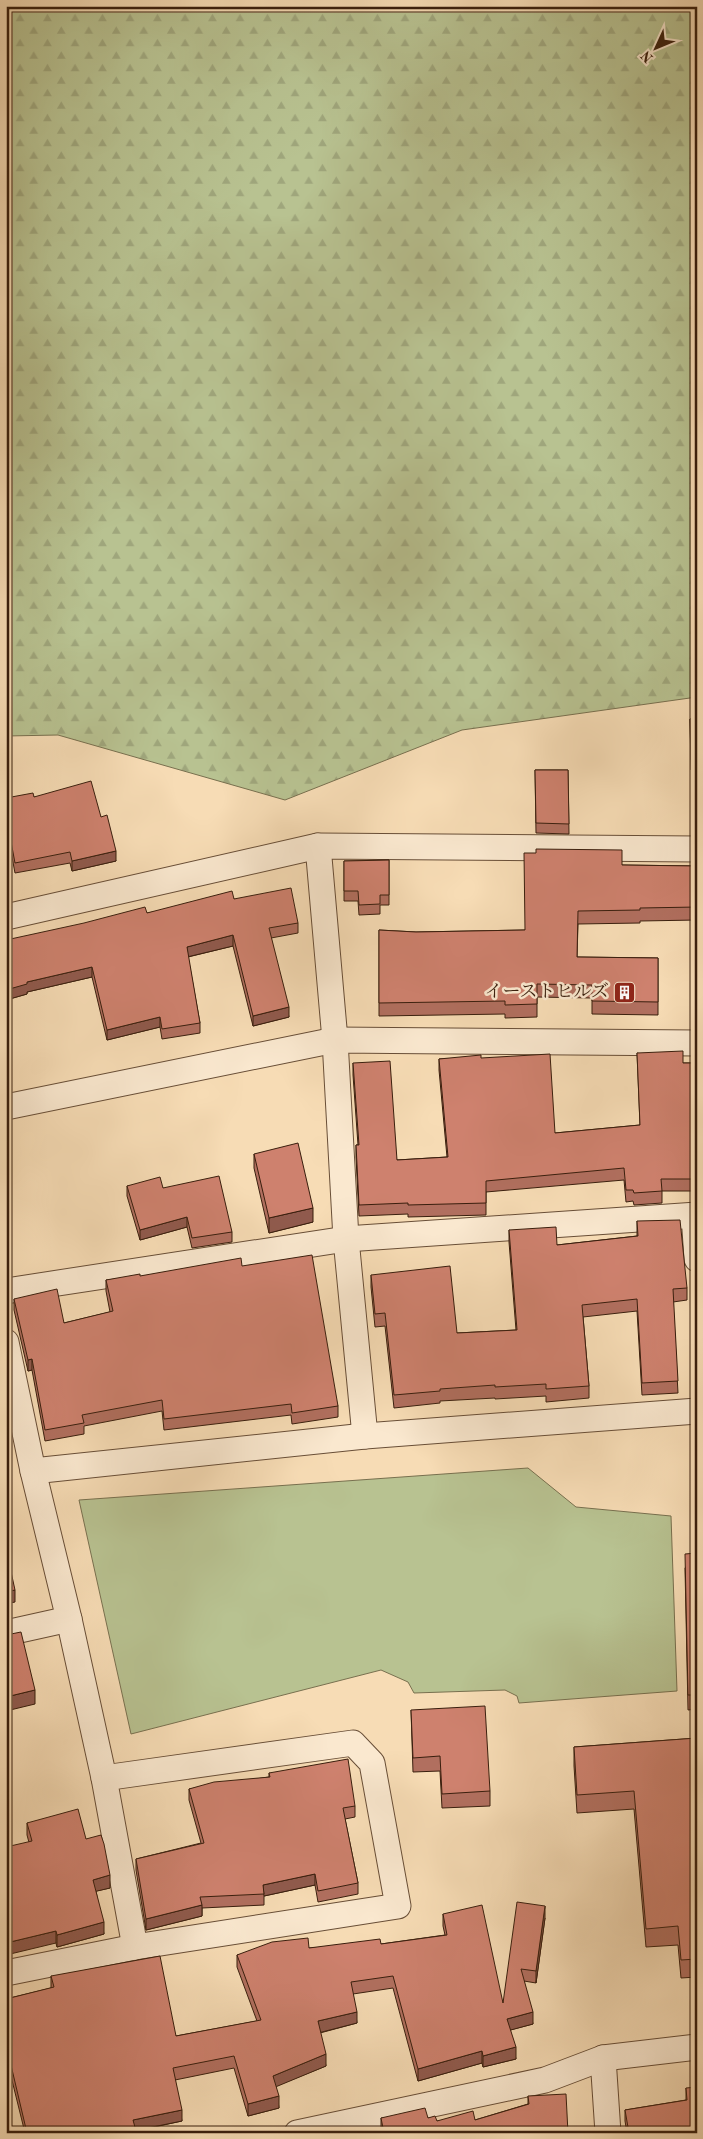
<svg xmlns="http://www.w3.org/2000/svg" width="703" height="2139" viewBox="0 0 703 2139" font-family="'Old Standard TT','Noto Serif JP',serif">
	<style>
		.forest { fill: url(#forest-firs); stroke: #78704f }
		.park { fill: #b8c291; stroke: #78704f }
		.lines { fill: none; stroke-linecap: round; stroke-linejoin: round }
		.minor-casing { stroke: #684e37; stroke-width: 27 }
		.minor { stroke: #fae8cf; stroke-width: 25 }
		.wall { fill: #b16f5f; stroke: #391e0d }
		.shaded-wall { fill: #905a4d; stroke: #391e0d }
		.building { fill: #ce816e; stroke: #391e0d }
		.labels { text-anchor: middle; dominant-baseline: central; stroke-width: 5; stroke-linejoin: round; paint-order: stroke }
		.poi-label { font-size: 18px; fill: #391e0d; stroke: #fae8cf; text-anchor: end }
	</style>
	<defs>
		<pattern id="forest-firs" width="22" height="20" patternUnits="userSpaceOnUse" patternTransform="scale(1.25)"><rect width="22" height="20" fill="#b8c291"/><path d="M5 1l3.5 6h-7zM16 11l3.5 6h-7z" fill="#9fa67c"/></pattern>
	</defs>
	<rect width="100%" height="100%" fill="#f7dcb5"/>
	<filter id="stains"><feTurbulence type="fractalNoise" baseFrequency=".004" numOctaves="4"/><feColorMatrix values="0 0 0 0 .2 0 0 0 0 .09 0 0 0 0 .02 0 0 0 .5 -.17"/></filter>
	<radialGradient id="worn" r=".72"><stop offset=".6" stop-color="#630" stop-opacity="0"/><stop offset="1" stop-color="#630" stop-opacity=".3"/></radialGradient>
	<path class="forest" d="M6 6H697V697L462 730 285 800 58 735 6 736Z"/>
	<path class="park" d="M528 1468 576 1507 671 1516 677 1691 519 1703 517 1696 505 1690 414 1693 408 1682 381 1670 131 1734 79 1500Z"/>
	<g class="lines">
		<defs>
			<g id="minor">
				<path d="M318 846 335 1040 346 1239 365 1436"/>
				<path d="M6 917 318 846 697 849"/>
				<path d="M6 1107 335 1040 697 1043"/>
				<path d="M694 1215 697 1259"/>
				<path d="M6 1291 346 1239 697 1215"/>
				<path d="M6 1342 33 1471 69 1619 104 1778 135 1947"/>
				<path d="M33 1471 365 1436 697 1411"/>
				<path d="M6 1633 69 1619"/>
				<path d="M6 1973 135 1947 398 1906 372 1763 353 1743 104 1778"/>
				<path d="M603 2058 608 2133"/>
				<path d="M297 2133 545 2080 603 2058 697 2047"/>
			</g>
		</defs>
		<use href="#minor" class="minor-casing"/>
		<use href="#minor" class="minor"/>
	</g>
	<g class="wall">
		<path d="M690 719H697V770H691Z"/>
		<path d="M535 770H568L569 834 536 833Z"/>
		<path d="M34 797 101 817 116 861 72 871 70 863 15 873 9 841 6 798Z"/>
		<path d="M389 860V905H380V914L359 915 358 901H344V861Z"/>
		<path d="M622 865 697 866V920L640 921V923L578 924 577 957 658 958V1015L592 1014V998L537 997V1017L505 1018V1014L379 1016V930L416 932 525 930Z"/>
		<path d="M234 899 298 923V933L271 938 289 1017 253 1026 233 946 188 957 200 1023V1033L162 1039 160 1027 107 1040 92 977 27 992V994L6 1000 147 913Z"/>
		<path d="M637 1053 683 1063H697V1191H662V1203L634 1205 633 1201 626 1202 624 1180 486 1192V1215L408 1217V1214L359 1216 356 1157V1145H358L353 1075V1063L397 1160 447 1157 439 1070V1059L481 1058 555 1133 640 1125Z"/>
		<path d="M254 1154 313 1222 269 1233 254 1168Z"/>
		<path d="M127 1186 163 1188 232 1232V1242L192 1248 187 1227 140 1240 127 1196Z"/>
		<path d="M637 1221 687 1288V1300L673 1302 678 1393 642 1395 637 1311 583 1317 589 1386V1398L546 1402V1396L495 1399V1398L440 1401V1403L394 1408 385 1326 375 1327 371 1287V1275L457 1333 516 1330 509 1242V1230L557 1245 637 1236Z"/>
		<path d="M242 1266 338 1406V1417L292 1424 291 1415 164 1430 162 1411 84 1426V1434L45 1441 32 1370 28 1371 14 1310V1299L64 1323 110 1312 106 1291V1280Z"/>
		<path d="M697 1553V1709L688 1710 685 1568Z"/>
		<path d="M411 1710 490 1791V1806L442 1808 440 1771 413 1772Z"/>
		<path d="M697 1738V1977L681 1978 678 1945 646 1947 634 1809 577 1813 574 1766V1747Z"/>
		<path d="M269 1773 355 1806V1817L345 1819 358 1883V1894L318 1902 315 1885 264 1896V1905L202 1908V1916L146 1930 136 1870V1859L201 1843 189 1800V1789L269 1777Z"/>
		<path d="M27 1823 86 1839 110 1888 96 1891 104 1934 57 1947 27 1835Z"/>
		<path d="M443 1914 503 2003 545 1918 536 1983 524 1981 533 2024 510 2030 516 2059 483 2067 482 2063 418 2081 393 1988 353 1994 357 2023 320 2033 326 2066 276 2086 279 2108 248 2116 234 2068 175 2080 182 2121 136 2131V2133H25L6 2056V1999L51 1988V1976L176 2036 257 2021 237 1967V1955L309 1948 381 1944 445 1935 443 1926Z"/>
		<path d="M686 2088 697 2133H627L625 2121V2110L686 2100Z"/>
		<path d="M528 2096 568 2133H381V2118H428L437 2121 475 2120 528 2104Z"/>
	</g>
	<g class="shaded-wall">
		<path d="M9 831V841L6 842V832Z"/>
		<path d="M116 851V861L72 871V861Z"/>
		<path d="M233 935V946L187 957V947Z"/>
		<path d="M92 967V977L27 992V994L6 1000V990L27 982Z"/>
		<path d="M289 1007V1017L253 1026V1016Z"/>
		<path d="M160 1017V1027L107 1040V1030Z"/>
		<path d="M313 1208V1222L269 1233V1218Z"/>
		<path d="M187 1217V1227L140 1240V1230Z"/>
		<path d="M32 1359V1370L28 1371V1360Z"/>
		<path d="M15 1590V1602L6 1604V1592Z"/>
		<path d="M35 1690V1704L6 1711V1697Z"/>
		<path d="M9 1786V1800H6V1787Z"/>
		<path d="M315 1874V1885L264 1896 263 1885Z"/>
		<path d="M110 1875V1888L93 1892V1880Z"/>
		<path d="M202 1905V1916L146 1930V1919Z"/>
		<path d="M545 1906V1918L536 1983V1971Z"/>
		<path d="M104 1922V1934L57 1947V1935Z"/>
		<path d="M56 1931V1943L6 1955V1943Z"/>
		<path d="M357 2012V2023L318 2033V2021Z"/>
		<path d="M533 2012V2024L507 2031V2019Z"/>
		<path d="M516 2047V2059L483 2067V2056Z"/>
		<path d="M482 2051V2063L418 2081V2069Z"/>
		<path d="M326 2054V2066L273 2088V2076Z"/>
		<path d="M279 2096V2108L248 2116V2104Z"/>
		<path d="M182 2110V2121L133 2131V2120Z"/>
	</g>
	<g class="building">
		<path d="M690 719H697V760H691Z"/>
		<path d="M535 770H568L569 824 536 823Z"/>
		<path d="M91 781 101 817 107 815 116 851 72 861 70 852 15 863 9 831 6 832V798L33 793 34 797Z"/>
		<path d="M536 849 622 850V865L697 866V907L640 908V910L578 911 577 957 658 958V1002L592 1001V985L537 984V1004L505 1005V1001L379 1003V930L416 932 525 930 524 853H536Z"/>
		<path d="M389 860V895H380V904L359 905 358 891H344V861Z"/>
		<path d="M291 888 298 923 269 928 289 1007 253 1016 233 935 187 947 200 1023 162 1029 160 1017 107 1030 92 967 27 982V984L6 990V940L84 923 145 907 147 913 232 891 234 899Z"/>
		<path d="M683 1051V1063H697V1179H661L662 1191 634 1193 633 1190H626L624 1168 486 1181V1203L408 1205V1203L359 1205 356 1145H359L353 1063 390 1061 397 1160 448 1157 439 1059 481 1055V1058L550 1054 555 1133 640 1125 637 1053Z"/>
		<path d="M298 1143 313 1208 269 1218 254 1154Z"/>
		<path d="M219 1176 232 1232 192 1238 187 1217 140 1230 127 1186 160 1177 163 1188Z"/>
		<path d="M680 1220 687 1288 673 1289 678 1381 642 1383 637 1299 582 1305 589 1386 546 1389V1384L495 1387V1385L440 1389V1391L394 1395 385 1313 375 1314 371 1275 450 1266 457 1333 517 1330 509 1230 556 1227 557 1245 638 1236 637 1221Z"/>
		<path d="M312 1255 338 1406 292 1413 291 1404 164 1419 162 1400 82 1415 84 1423 45 1430 32 1359 28 1360 14 1299 57 1289 64 1323 113 1311 106 1280 140 1274V1276L241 1258 242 1266Z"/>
		<path d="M6 1549 15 1590 6 1592Z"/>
		<path d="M697 1553V1695H688L685 1554Z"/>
		<path d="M21 1632 35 1690 6 1697V1635Z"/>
		<path d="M485 1706 490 1791 442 1794 440 1756 413 1758 411 1710Z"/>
		<path d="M697 1738V1959L681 1960 678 1926 646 1929 634 1791 577 1795 574 1747Z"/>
		<path d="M348 1759 355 1806 343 1808 358 1883 318 1891 315 1874 263 1885 264 1894 200 1897 202 1905 146 1919 136 1859 204 1843 189 1789 214 1782 270 1777 269 1773Z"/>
		<path d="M6 1772 9 1786 6 1787Z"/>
		<path d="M78 1809 86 1839 101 1835 104 1844 110 1875 93 1880 104 1922 57 1935 56 1931 6 1943V1847L32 1841 27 1823Z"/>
		<path d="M517 1902 545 1906 536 1971 521 1969 533 2012 507 2019 516 2047 483 2056 482 2051 418 2069 393 1976 351 1982 357 2012 318 2021 326 2054 273 2076 279 2096 248 2104 234 2056 173 2068 182 2110 133 2120 136 2131 128 2133H27L6 2044V1999L54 1987 51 1976 160 1956 176 2036 261 2020 237 1955 272 1942 308 1938 309 1948 380 1939 381 1944 447 1935 443 1914 482 1905 503 2003Z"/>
		<path d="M697 2087V2133H629L625 2110 687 2100 686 2088Z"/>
		<path d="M566 2094 568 2133H384L381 2118 425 2108 428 2118 435 2116 437 2121 473 2111 475 2120 529 2104 528 2096Z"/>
		<path d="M344 2129 345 2133H327Z"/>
	</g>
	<defs>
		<symbol id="building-square" viewBox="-11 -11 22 22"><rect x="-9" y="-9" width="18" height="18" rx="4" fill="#8f2418" stroke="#fae8cf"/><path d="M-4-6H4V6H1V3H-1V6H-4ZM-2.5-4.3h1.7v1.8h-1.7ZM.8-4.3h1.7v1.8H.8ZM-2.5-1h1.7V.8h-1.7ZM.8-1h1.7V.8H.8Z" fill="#fff"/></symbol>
	</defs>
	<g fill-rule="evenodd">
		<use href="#building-square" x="612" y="980" width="25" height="25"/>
	</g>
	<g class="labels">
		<g class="poi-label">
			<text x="609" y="992">イーストヒルズ</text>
		</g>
	</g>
	<rect width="703" height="2139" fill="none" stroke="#f7dcb5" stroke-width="25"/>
	<rect x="8" y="8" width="688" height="2124" fill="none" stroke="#391e0d" stroke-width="2.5"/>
	<rect x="12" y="12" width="678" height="2114" fill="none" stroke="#391e0d"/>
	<g transform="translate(656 48) rotate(226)" stroke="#fae8cf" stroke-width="4" paint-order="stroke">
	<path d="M0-4L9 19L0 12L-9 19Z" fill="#391e0d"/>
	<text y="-8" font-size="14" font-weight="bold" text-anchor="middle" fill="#391e0d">N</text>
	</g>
	<rect width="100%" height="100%" filter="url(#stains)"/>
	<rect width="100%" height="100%" fill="url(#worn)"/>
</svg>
